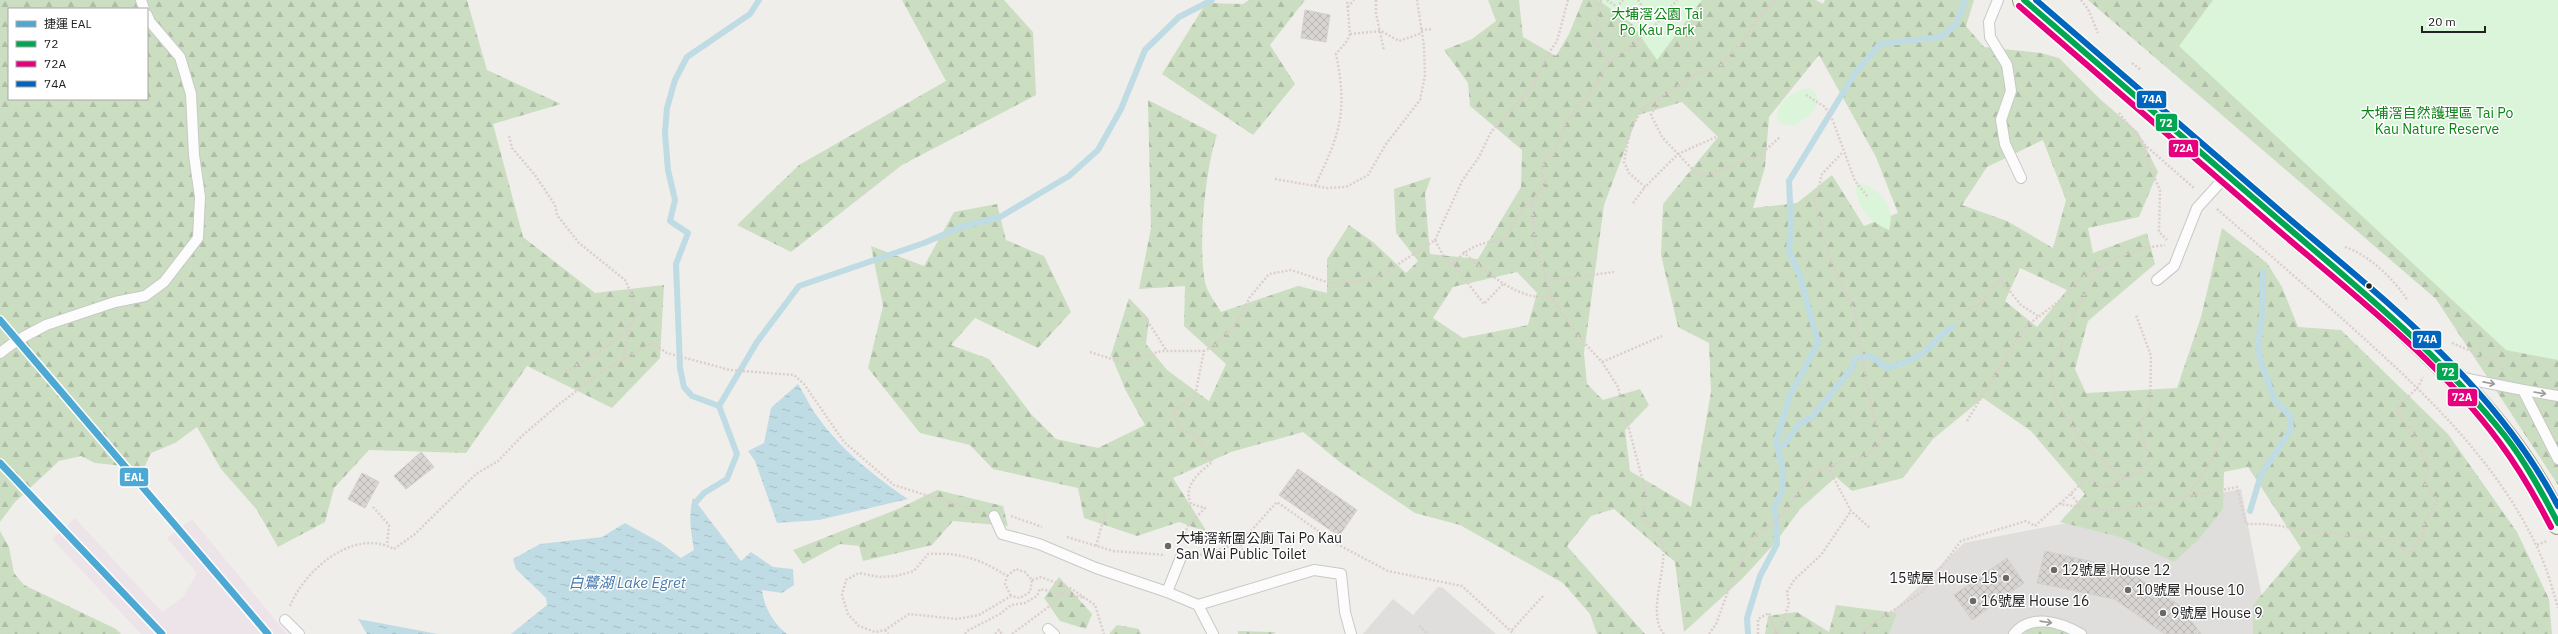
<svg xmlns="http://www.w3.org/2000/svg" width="2558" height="634" viewBox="0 0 2558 634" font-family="'IBM Plex Sans','Noto Sans TC',sans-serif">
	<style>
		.residential { fill: #dfdedc }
		.railway { fill: #ede4e9 }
		.forest { fill: url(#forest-firs); fill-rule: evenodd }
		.park { fill: #daf5da }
		.water { fill: url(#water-ripples) }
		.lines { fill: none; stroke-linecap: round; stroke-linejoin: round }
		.stream { stroke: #bfdbe3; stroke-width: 6 }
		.building { fill: url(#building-cross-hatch); stroke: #d3d0cc }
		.lane-casing { stroke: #c9c8c7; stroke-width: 12 }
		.secondary-casing { stroke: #999a82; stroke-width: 24 }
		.path { stroke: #dccecd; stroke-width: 2.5; stroke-dasharray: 2 2; stroke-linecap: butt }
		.lane { stroke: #fdfcfc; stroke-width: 10 }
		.secondary { stroke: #f4f4ed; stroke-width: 22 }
		.bus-1-casing { stroke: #fff; stroke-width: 9 }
		.bus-2-casing { stroke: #fff; stroke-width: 9 }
		.bus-3-casing { stroke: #fff; stroke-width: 9 }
		.bus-1 { stroke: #00a651; stroke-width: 6 }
		.bus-2 { stroke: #e5007d; stroke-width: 6 }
		.bus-3 { stroke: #0065bd; stroke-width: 6 }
		.metro-1-casing { stroke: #fff; stroke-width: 10 }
		.metro-1 { stroke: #4ea8d4; stroke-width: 7 }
		.oneway { stroke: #9a9a9a }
		.bus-dot { fill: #222; stroke: #fff; stroke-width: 1.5 }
		.poi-dot { fill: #6a6968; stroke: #fff; stroke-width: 1.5 }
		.labels { text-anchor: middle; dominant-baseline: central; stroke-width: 3; stroke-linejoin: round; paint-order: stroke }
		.park-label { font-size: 14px; fill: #0c8416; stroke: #fff }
		.poi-label { font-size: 14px; fill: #222; stroke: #fff; text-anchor: start }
		.water-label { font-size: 15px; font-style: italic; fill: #4a7aab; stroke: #fff }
		.line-badge { stroke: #fff; stroke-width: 1.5 }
		.badge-label { font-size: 11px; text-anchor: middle; font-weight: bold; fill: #fff }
	</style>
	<defs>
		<pattern id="forest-firs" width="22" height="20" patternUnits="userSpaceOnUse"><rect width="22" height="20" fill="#cbdec1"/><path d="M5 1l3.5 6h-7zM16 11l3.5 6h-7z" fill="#aebea6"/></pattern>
		<pattern id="water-ripples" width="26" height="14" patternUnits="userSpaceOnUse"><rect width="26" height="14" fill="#bfdbe3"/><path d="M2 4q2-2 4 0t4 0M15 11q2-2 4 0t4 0" fill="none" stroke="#a4bcc2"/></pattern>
		<pattern id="building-cross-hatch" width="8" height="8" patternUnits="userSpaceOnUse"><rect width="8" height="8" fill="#d7d4d2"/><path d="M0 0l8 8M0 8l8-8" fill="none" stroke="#b8b6b4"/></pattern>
	</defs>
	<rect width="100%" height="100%" fill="#f0eeeb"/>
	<g class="residential">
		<path d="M2241 489 2269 634H1869L1964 543Z"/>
		<path d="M1438 587 1443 588 1496 634H1363L1393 599 1413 615Z"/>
	</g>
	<path class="railway" d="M75 518 162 612 183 597 197 573 167 538 192 519 287 634H141L52 539Z"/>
	<g class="forest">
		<path d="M0 0H467L487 70 561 104 493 124 523 237 595 293 664 285 660 358 612 408 527 366 466 453 369 450 334 488 325 522 278 547 257 510 221 469 197 427 175 443 151 453 144 468 95 463 81 456 59 461 15 502 0 522ZM9 9H147V99H9Z"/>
		<path d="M902 0H1004L1033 32 1036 95 902 165 791 252 737 225 799 165 946 81Z"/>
		<path d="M1249 0H1305L1270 45 1295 84 1253 135 1162 74 1206 3 1243 4Z"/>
		<path d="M1488 0H1519L1523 37 1556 56 1569 34 1583 0H1816L1823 4 1825 0H1974L1966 26 1984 47 2041 53 2059 58 2100 99 2138 132 2158 172 2139 217 2088 228 2093 253 2147 233 2155 264 2088 321 2075 369 2086 393 2177 388 2201 317 2222 228 2267 263 2282 287 2298 327 2341 330 2448 434 2517 532 2549 599 2552 634H2253V605L2301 548 2248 467 2224 472 2223 509 2199 539 2174 562 2120 537 2060 522 2085 494 2031 431 1983 398 1933 439 1903 478 1852 491 1836 477 1800 509 1775 543 1742 579 1684 632 1675 562 1614 509 1591 516 1567 546 1645 634H1597L1590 614 1563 583 1460 525 1415 513 1341 463 1303 432 1231 452 1173 478 1207 532 1179 522 1137 536 1084 518 1078 488 993 469 970 445 920 433 868 368 883 306 871 246 924 266 954 212 997 204 1006 240 1044 256 1071 312 1038 348 975 318 951 345 989 359 1032 415 1056 439 1098 448 1145 425 1126 391 1111 355 1129 298 1149 319 1146 344 1167 370 1209 401 1226 364 1184 326 1185 286 1139 289 1151 228 1148 100 1217 135C1205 169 1198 247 1205 282 1207 292 1216 303 1221 312L1298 286 1327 293V259L1349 225 1373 242 1406 273 1418 261 1396 233 1394 189 1431 177 1425 194 1430 254 1478 259 1521 187 1522 150 1470 106 1468 83 1444 50 1472 39 1496 21ZM1819 55 1876 157 1898 213 1864 226 1832 175 1797 203 1753 208 1765 167 1769 117ZM1682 102 1718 137 1663 204 1661 255 1678 327 1709 343 1711 392 1691 507 1630 471 1625 430 1649 405 1640 389 1603 400 1587 384 1584 353 1604 205 1638 115ZM2043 140 2066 200 2053 248 2007 221 1962 205 1987 167ZM2020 268 2067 290 2037 327 2005 301ZM1517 272 1537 293 1528 325 1463 338 1433 318 1453 287Z"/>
		<path d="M2088 0H2558V485L2436 299Z"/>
		<path d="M937 490 1003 506 1008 526 953 521 932 545 863 561 859 546 840 544 803 564 793 550 898 509Z"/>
		<path d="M0 531 9 547 14 573 24 585 116 629 121 634H0Z"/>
		<path d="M1059 577 1092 614 1086 629 1060 621 1044 598Z"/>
		<path d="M1836 605 1897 613 1889 634H1765L1768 616 1797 612 1829 632Z"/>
		<path d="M2038 618 2072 623 2070 634H2024Z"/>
		<path d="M1117 625 1139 629 1141 634H1109Z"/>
		<path d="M1238 631 1276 632 1273 634H1238Z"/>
	</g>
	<g class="park">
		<path d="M1598 0H1702L1657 60 1632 24Z"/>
		<path d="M2213 0H2558V360L2506 350 2179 46Z"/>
		<path d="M1809 88 1816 93 1818 103 1810 115 1793 126 1782 124 1777 120C1777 100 1791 93 1809 88Z"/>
		<path d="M1858 183C1881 189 1896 206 1889 230 1868 221 1859 209 1855 187Z"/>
	</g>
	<g class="water">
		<path d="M798 384C805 395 810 407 817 416 841 450 874 476 908 499L819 520 777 523 755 461 748 451 764 443 771 408Z"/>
		<path d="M693 498 741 561 751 552 773 567 793 569 794 585 782 593 762 590C764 607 773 623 787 634H511L547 605 546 598 516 569 513 559 540 544 602 537 625 523 661 543 681 558 694 550C691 531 688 516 693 498Z"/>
		<path d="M358 619 438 634H367Z"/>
	</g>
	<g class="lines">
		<g class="stream">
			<path d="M719 406 692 396 684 387 680 368 676 264 688 233 670 221 675 200 668 170 665 133 667 108 675 80 687 57 750 14 759 0"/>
			<path d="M1778 449 1784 445 1799 424 1812 417 1852 368 1855 358 1871 356 1887 368C1900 365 1920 357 1930 347 1938 339 1943 332 1953 326"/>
			<path d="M696 502 704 493 727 479 737 454 719 406 757 342 799 286 924 243 961 227 1000 217 1069 176 1098 150 1121 109 1145 50 1179 17 1212 0"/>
			<path d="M2250 511 2261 475 2291 429 2290 416 2275 401 2260 360 2258 344 2262 316 2263 272"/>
			<path d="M1748 634 1747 618 1760 576 1777 544 1775 506 1782 491 1783 471 1776 442 1790 395 1818 343 1800 276 1789 251 1791 224 1789 181 1855 73 1880 44 1940 37 1956 25 1965 0"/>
		</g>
	</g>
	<g class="building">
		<path d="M1305 10 1330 15 1326 42 1301 38Z"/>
		<path d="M421 452 434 467 406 489 394 476Z"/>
		<path d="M1298 469 1357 510 1339 536 1279 495Z"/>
		<path d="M362 473 379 482 365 508 348 499Z"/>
		<path d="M2045 551 2125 569 2179 605 2201 634H2165L2114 599 2037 583Z"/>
		<path d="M2007 558 2024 583 1972 620 1954 595Z"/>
	</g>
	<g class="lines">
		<defs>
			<g id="lane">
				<path d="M141 0 144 9"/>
				<path d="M1998 0 1989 22 1990 37 2007 65 2011 91 2001 120 2005 144 2021 178"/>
				<path d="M2157 280 2174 266 2197 208 2227 175"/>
				<path d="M0 353 16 341 46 325 115 302 145 296 164 282 198 238 200 197 194 155 191 94 180 57 150 22 147 15"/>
				<path d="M2458 377 2523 390 2558 459"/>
				<path d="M2523 390 2558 396"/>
				<path d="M994 516 1002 534 1039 544 1096 568 1167 592 1198 605 1213 634"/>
				<path d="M1167 592 1181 557"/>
				<path d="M1198 605 1314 570 1341 574 1345 612 1351 634"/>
				<path d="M285 620 299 634"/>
				<path d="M1048 629 1054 634"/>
				<path d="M2014 634C2031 613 2060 622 2081 634"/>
			</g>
			<path id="secondary" d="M2024 0C2110 74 2195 148 2281 222 2379 307 2505 403 2558 523"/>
		</defs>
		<use href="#lane" class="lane-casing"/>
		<use href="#secondary" class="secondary-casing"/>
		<g class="path">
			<path d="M1376 0V13L1384 51"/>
			<path d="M1601 0 1593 39 1609 63 1590 92 1567 120 1555 154 1546 158 1541 173 1546 182 1532 201 1535 243 1552 298 1579 337 1602 362 1618 387 1646 493 1642 517C1648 525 1656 533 1661 541 1671 561 1645 613 1664 634"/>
			<path d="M1607 0 1617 7 1623 0"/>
			<path d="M1638 0 1644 9 1660 19"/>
			<path d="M2081 0 2088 9 2098 33"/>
			<path d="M1348 7 1354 0"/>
			<path d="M1421 30 1433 29"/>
			<path d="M1350 34 1381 31 1399 41 1422 33"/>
			<path d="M1609 63 1652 29 1677 0"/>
			<path d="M2132 63 2141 70"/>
			<path d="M1806 95 1825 107 1833 121 1855 181 1868 197"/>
			<path d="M1661 96 1651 115 1662 137 1678 154 1645 187 1629 173 1624 162 1630 131 1642 109 1698 73 1721 65 1742 42 1765 9 1775 0"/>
			<path d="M2119 113 2146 146 2194 188"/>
			<path d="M509 136 512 148 535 175 555 205 557 215 579 243 625 280 632 295 637 314C622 342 590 356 564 373"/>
			<path d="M1716 137 1678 154 1698 175 1710 174 1760 155 1780 137"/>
			<path d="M2146 146 2143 152 2160 190 2159 232 2167 240"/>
			<path d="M1275 179 1327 188 1346 187 1368 175 1386 144 1420 100 1425 75 1424 46 1417 0"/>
			<path d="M1315 186C1340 133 1348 113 1336 54L1347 41 1350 34 1347 0"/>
			<path d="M1633 203 1645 187"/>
			<path d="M2217 209C2264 250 2312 291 2358 333 2426 394 2496 461 2536 545 2546 565 2552 587 2558 608"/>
			<path d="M1435 240 1462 181 1479 157 1491 132 1533 86 1548 54 1557 41 1568 0"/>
			<path d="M2345 247C2369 255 2394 279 2408 301"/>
			<path d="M1463 252C1487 273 1518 300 1552 298"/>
			<path d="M1453 264 1484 304 1504 283"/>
			<path d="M2100 266 2069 322 2052 374 2053 389 2056 401 2083 443 2124 478"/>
			<path d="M1545 281 1614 272"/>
			<path d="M1965 310 1979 305 2000 279 2021 305 2038 316"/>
			<path d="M1143 314 1166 350"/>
			<path d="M2452 343 2496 362 2504 370"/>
			<path d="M1090 352 1124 363 1161 351H1204"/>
			<path d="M623 359 629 329"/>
			<path d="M1602 362 1662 336"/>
			<path d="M1967 421 2024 328 2068 294 2079 279 2117 257 2144 248 2165 245"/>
			<path d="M1828 467 1851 511 1870 528"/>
			<path d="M2071 494 2080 506"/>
			<path d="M2189 495 2211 461 2225 428"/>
			<path d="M2060 504 2087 478 2104 487C2117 483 2127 476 2140 473L2149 458 2140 428 2142 419 2150 408 2151 356 2136 315"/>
			<path d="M373 507 389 525 387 545"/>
			<path d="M1011 516 1042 527"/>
			<path d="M1067 537 1113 551 1165 555"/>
			<path d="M1184 542 1187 527 1205 508 1191 504C1182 486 1200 472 1212 462L1196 434 1179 430 1174 410 1195 396 1204 351 1214 346 1237 323 1250 297 1269 274 1291 270 1330 283 1374 280 1435 240 1445 259 1453 264C1470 245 1481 243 1506 239L1517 217 1531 201"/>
			<path d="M2537 545 2547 541"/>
			<path d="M1096 546 1105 514"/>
			<path d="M1196 556 1240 543"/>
			<path d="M1245 558 1240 543 1277 502 1337 544 1388 571 1462 586 1514 634"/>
			<path d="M1007 576 1016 569 1025 572 1032 580 1030 592 1020 598 1011 596 979 615 957 619 909 614 885 630 875 632 859 626 848 614 842 595 846 580 859 573 879 577 896 576 914 571 928 554C959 552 981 559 1007 576L1005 584 1011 596"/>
			<path d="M1032 580 1041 577 1072 589 1095 605 1104 634"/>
			<path d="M290 606C304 571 353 527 394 549L415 534 476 474 498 461 523 435 558 405 604 370 652 343 667 353 730 370 794 375 804 384 844 442 894 485 980 512"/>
			<path d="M1419 626 1428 634"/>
			<path d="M885 630 888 634"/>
			<path d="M1512 630 1543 596"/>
			<path d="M965 634 967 631 1000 614 1011 605 1025 603 1037 596 1040 589 1085 598"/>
			<path d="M995 634 999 630 1002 634"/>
			<path d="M1012 634 1051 605 1062 592"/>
			<path d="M1709 634 1716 624 1733 578 1751 539 1781 517 1811 474 1843 461 1862 458 1883 441 1873 416 1854 311 1829 256 1815 201 1822 174 1843 152"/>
			<path d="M1758 634V619L1769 613 1776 634"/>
			<path d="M1778 634 1789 604 1787 592 1794 580 1821 555 1851 511"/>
			<path d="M1862 634 1875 622 1922 592 1961 541 2026 521 2035 526 2059 504 2112 511 2237 487 2246 524H2265L2391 541 2409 553 2424 535V521L2432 512 2437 500 2424 483 2429 465 2409 426 2401 419 2397 408 2418 387 2423 377"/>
		</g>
		<use href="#lane" class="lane"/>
		<use href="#secondary" class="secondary"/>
		<defs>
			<path id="bus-1" d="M2024 0C2109 73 2194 147 2279 220 2358 288 2440 354 2505 436 2526 463 2542 493 2558 523"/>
			<path id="bus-2" d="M2019 6C2103 79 2188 152 2272 225 2351 293 2438 359 2500 443 2520 470 2536 498 2551 527"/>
			<path id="bus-3" d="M2036 0C2120 72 2203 144 2286 216 2387 302 2495 386 2558 506"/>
		</defs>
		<use href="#bus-1" class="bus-1-casing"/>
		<use href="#bus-2" class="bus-2-casing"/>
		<use href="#bus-3" class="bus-3-casing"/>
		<use href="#bus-1" class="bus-1"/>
		<use href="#bus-2" class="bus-2"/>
		<use href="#bus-3" class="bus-3"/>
		<defs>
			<g id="metro-1">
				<path d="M0 320 268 634"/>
				<path d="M0 463 162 634"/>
			</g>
		</defs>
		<use href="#metro-1" class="metro-1-casing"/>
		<use href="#metro-1" class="metro-1"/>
	</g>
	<defs><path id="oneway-shaft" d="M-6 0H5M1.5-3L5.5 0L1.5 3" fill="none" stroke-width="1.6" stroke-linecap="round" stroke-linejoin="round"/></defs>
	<g class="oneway">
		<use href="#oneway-shaft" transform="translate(2489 383) rotate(11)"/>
		<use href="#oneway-shaft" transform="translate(2540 393) rotate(9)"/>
		<use href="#oneway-shaft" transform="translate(2046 622) rotate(8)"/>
	</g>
	<circle class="bus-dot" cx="2369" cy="286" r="3.5"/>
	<g class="poi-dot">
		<circle cx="1168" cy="546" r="4"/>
		<circle cx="2054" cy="570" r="4"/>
		<circle cx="2006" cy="578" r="4"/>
		<circle cx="2128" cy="590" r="4"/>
		<circle cx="1973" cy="601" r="4"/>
		<circle cx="2163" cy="613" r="4"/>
	</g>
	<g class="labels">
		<g class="park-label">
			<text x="1657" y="14">大埔滘公園 Tai<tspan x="1657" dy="16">Po Kau Park</tspan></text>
			<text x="2437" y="113">大埔滘自然護理區 Tai Po<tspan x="2437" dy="16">Kau Nature Reserve</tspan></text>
		</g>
		<g class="poi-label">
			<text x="1176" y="538">大埔滘新圍公廁 Tai Po Kau<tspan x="1176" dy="16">San Wai Public Toilet</tspan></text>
			<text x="2062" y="570">12號屋 House 12</text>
			<text x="1998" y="578" text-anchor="end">15號屋 House 15</text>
			<text x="2136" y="590">10號屋 House 10</text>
			<text x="1981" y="601">16號屋 House 16</text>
			<text x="2171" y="613">9號屋 House 9</text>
		</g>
		<g class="water-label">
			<text x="627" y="582">白鷺湖 Lake Egret</text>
		</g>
	</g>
	<g class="line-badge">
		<rect x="2136" y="90" width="31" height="19" rx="4" fill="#0065bd"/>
		<rect x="2155" y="113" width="23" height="19" rx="4" fill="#00a651"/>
		<rect x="2168" y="139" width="31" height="19" rx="4" fill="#e5007d"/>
		<rect x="2412" y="330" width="30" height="19" rx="4" fill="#0065bd"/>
		<rect x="2436" y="362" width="23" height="19" rx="4" fill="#00a651"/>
		<rect x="2447" y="388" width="31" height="19" rx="4" fill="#e5007d"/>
		<rect x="119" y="467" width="30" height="20" rx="4" fill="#4ea8d4"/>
	</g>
	<g class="badge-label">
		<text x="2152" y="103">74A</text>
		<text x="2166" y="127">72</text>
		<text x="2183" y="152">72A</text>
		<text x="2427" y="343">74A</text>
		<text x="2448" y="376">72</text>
		<text x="2462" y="401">72A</text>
		<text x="134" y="481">EAL</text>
	</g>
	<rect x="8" y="8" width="140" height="92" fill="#ffffff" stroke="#a7a7a7"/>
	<rect x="16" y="21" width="20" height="6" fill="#4ea8d4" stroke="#a7a7a7"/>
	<text x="44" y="28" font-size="12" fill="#222222">捷運 EAL</text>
	<rect x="16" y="41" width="20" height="6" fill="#00a651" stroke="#a7a7a7"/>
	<text x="44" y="48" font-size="12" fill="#222222">72</text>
	<rect x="16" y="61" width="20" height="6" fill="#e5007d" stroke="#a7a7a7"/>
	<text x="44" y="68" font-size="12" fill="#222222">72A</text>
	<rect x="16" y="81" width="20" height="6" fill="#0065bd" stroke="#a7a7a7"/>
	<text x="44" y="88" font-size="12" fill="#222222">74A</text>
	<path d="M2422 26v6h63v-6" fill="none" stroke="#222222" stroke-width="2"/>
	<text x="2428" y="26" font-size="12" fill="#222222" stroke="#ffffff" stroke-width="3" paint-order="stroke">20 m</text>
</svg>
